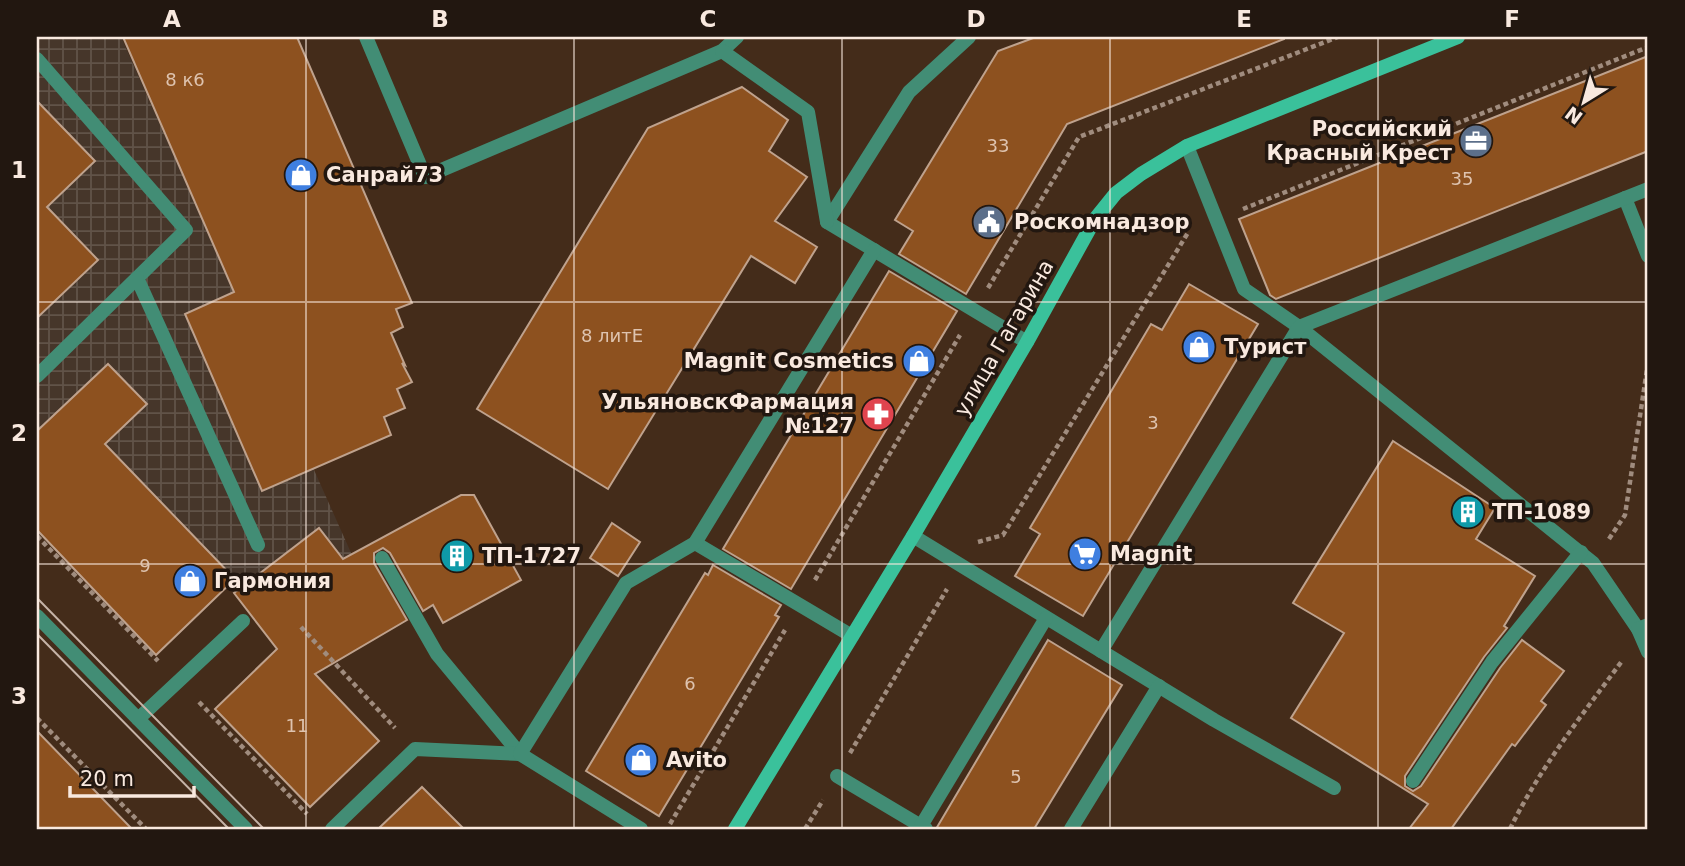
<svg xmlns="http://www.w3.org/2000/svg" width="1685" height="866" viewBox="0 0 1685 866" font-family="'DejaVu Sans',sans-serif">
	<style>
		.industrial { fill: url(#industrial-grid) }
		.building { fill: #8d511f; stroke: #bfa28d; stroke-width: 2 }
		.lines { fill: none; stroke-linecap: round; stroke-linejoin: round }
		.path { stroke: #a08c7e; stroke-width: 4.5; stroke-dasharray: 5 3.5; stroke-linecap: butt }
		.service { stroke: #428d75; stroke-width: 14 }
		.tertiary { stroke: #428d75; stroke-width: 14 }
		.secondary { stroke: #3ac19b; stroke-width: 14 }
		.tram { stroke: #c5b3a7; stroke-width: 2 }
		.grid { fill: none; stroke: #f9e9df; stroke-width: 2; stroke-opacity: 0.55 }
		.labels { text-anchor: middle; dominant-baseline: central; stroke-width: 7; stroke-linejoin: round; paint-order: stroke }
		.number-label { font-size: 18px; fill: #dec3af }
		.poi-label { font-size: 21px; font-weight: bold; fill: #f9e9df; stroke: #221710; text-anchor: start }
		.street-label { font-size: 21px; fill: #f9e9df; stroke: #221710 }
		.neatline { fill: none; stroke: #f9e9df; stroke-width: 2.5 }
		.grid-label { font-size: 23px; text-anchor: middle; font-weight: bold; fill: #f9e9df }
	</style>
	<defs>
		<pattern id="industrial-grid" width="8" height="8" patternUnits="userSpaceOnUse" patternTransform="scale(1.75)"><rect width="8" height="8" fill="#46362a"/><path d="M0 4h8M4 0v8" fill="none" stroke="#615348"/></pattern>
	</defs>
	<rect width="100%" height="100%" fill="#442c1a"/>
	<path class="industrial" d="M37 37H121L356 564 264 632 228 586 234 580 135 476 56 551 37 530Z"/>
	<g class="building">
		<path d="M123 37H297L412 303 396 309 403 327 391 333 405 365 402 363 412 382 397 389 405 408 384 417 391 435 262 491 185 314 234 292Z"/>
		<path d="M1036 37H1284V39L1067 124 966 294 899 254 913 231 895 220 998 51Z"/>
		<path d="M1648 56V151L1276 299 1270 295 1239 219Z"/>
		<path d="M742 87 788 120 769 151 807 177 775 221 817 247 795 283 751 256 608 489 477 409 648 128Z"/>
		<path d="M37 101 95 161 47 207 98 260 37 318Z"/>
		<path d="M889 271 957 311 791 589 723 549Z"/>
		<path d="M1189 284 1258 324 1083 616 1015 576 1040 534 1030 528 1151 324 1162 330Z"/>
		<path d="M108 364 147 404 105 444 235 579 156 655 37 530V431Z"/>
		<path d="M1393 441 1495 508 1476 539 1535 576 1504 626 1507 628 1484 657 1405 776V786L1413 791 1421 786 1500 668 1522 640 1564 671 1541 701 1546 705 1515 746 1512 744 1451 829H1409L1428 804 1291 718 1344 633 1293 603Z"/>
		<path d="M461 495H474L521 580 443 623 433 605 423 611 390 553 383 548 374 553V563L407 620 315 674 379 741 310 807 215 709 277 649 234 593 319 528 343 559Z"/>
		<path d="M612 523 640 542 618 576 590 558Z"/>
		<path d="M713 565 781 605 775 615 779 617 659 816 586 771 705 573 708 575Z"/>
		<path d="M1048 640 1122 685 1034 829H936Z"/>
		<path d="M37 731 132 829H37Z"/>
		<path d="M422 787 464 829H378Z"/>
	</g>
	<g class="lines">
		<g class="path">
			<path d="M1243 209 1648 47"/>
			<path d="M988 288 1079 137 1338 37"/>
			<path d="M37 536 158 661"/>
			<path d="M1609 539 1625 515 1648 363"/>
			<path d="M978 542 1003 535 1189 231"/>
			<path d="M815 580 960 335"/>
			<path d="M301 627 395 728"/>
			<path d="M199 702 307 814"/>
			<path d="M37 718 146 829"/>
			<path d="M850 753 947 589"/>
			<path d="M670 824 785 630"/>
			<path d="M805 829 823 800"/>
			<path d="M1510 829C1539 769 1582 715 1622 661"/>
		</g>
		<g class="service">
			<path d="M366 37 425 177 722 51 737 37"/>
			<path d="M969 37 909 92 827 222 1027 342"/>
			<path d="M722 51 808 112 827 222"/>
			<path d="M37 59 186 230 137 278 258 545"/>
			<path d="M1187 146 1244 289 1299 327 1593 563 1638 629"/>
			<path d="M1625 198 1648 256"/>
			<path d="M37 376 137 278"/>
			<path d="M913 536 1214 720 1334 788"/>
			<path d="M695 543 852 636"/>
			<path d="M382 558 437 654 520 754"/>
			<path d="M1648 625 1638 629 1648 652"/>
			<path d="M1101 651 1299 327 1648 189"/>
			<path d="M138 719 243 621"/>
			<path d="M837 776 926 829"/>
			<path d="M1413 781 1492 662 1581 552"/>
			<path d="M921 826 1046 618"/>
			<path d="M332 829 415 749 520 754"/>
			<path d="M641 829 520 754 626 583 695 543 874 250"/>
			<path d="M1071 829 1159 686"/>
		</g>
		<path class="tertiary" d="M37 616 246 829"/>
		<path class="secondary" d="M735 829 913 536 1027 342 1095 219 1116 193 1141 174 1187 146 1458 37"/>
		<g class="tram">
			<path d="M37 598 264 829"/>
			<path d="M37 634 229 829"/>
		</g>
	</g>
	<path class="grid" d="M306 37V829M574 37V829M842 37V829M1110 37V829M1378 37V829M37 302H1648M37 564H1648"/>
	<defs>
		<symbol id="office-disc" viewBox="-11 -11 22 22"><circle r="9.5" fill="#5c6f8a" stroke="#221710"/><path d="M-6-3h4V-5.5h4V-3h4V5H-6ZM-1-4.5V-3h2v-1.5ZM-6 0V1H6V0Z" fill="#fff"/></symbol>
		<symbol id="shop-disc" viewBox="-11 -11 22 22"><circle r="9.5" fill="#3f7fe0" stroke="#221710"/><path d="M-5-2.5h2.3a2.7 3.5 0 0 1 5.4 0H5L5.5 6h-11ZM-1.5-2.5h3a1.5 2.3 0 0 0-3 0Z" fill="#fff"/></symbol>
		<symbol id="civic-disc" viewBox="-11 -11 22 22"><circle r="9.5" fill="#5c6f8a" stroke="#221710"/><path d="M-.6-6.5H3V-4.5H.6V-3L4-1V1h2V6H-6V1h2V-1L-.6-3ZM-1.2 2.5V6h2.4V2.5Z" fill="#fff"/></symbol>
		<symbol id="pharmacy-disc" viewBox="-11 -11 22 22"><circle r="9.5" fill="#e0444e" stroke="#221710"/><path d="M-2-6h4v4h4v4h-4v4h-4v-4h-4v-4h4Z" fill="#fff"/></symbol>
		<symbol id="building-disc" viewBox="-11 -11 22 22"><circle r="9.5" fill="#0f9aa8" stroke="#221710"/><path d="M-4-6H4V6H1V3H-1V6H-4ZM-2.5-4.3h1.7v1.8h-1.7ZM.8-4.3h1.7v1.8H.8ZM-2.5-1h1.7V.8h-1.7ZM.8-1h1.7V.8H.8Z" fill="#fff"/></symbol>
		<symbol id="supermarket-disc" viewBox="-11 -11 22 22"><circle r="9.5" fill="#3f7fe0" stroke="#221710"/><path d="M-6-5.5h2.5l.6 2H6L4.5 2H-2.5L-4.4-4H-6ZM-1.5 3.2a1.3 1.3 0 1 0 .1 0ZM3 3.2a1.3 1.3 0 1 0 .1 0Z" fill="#fff"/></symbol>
	</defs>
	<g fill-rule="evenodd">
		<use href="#office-disc" x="1457" y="122" width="38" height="38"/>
		<use href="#shop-disc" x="282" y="156" width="38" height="38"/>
		<use href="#civic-disc" x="970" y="203" width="38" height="38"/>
		<use href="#shop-disc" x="1180" y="328" width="38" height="38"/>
		<use href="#shop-disc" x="900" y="342" width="38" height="38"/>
		<use href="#pharmacy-disc" x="859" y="395" width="38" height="38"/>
		<use href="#building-disc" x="1449" y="493" width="38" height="38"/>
		<use href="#supermarket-disc" x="1066" y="535" width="38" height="38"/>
		<use href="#building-disc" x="438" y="537" width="38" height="38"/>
		<use href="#shop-disc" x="171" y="562" width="38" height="38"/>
		<use href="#shop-disc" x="622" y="741" width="38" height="38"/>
	</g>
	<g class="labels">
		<g class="number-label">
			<text x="185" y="79">8 к6</text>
			<text x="998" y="145">33</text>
			<text x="1462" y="178">35</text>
			<text x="612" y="335">8 литЕ</text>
			<text x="1153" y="422">3</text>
			<text x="145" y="565">9</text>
			<text x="690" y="683">6</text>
			<text x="297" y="725">11</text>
			<text x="1016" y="776">5</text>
		</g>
		<g class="poi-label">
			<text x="1452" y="129" text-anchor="end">Российский<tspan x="1452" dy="24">Красный Крест</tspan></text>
			<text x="326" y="175">Санрай73</text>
			<text x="1014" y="222">Роскомнадзор</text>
			<text x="1224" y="347">Турист</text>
			<text x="894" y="361" text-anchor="end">Magnit Cosmetics</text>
			<text x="854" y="402" text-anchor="end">УльяновскФармация<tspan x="854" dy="24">№127</tspan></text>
			<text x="1492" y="512">ТП-1089</text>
			<text x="1110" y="554">Magnit</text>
			<text x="482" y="556">ТП-1727</text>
			<text x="214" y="581">Гармония</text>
			<text x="666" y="760">Avito</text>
		</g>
		<g class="street-label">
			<text transform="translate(1004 338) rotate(-60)">улица Гагарина</text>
		</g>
	</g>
	<rect width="1685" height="866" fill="none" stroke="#221710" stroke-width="77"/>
	<g transform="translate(1584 102) rotate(217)" stroke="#221710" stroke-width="5" paint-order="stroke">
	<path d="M0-5L12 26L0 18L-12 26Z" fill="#f9e9df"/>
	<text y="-10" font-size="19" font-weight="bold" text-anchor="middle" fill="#f9e9df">N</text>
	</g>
	<path d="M70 786v10h124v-10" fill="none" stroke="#f9e9df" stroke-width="3.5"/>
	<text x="80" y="786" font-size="21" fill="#f9e9df" stroke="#221710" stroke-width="5" paint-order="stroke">20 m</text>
	<rect x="38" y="38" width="1608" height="790" class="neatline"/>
	<g class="grid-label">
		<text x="172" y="27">A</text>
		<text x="440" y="27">B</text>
		<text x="708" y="27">C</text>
		<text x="976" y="27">D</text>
		<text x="1244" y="27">E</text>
		<text x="1512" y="27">F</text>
		<text x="19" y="178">1</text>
		<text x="19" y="441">2</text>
		<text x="19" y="704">3</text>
	</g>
</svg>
